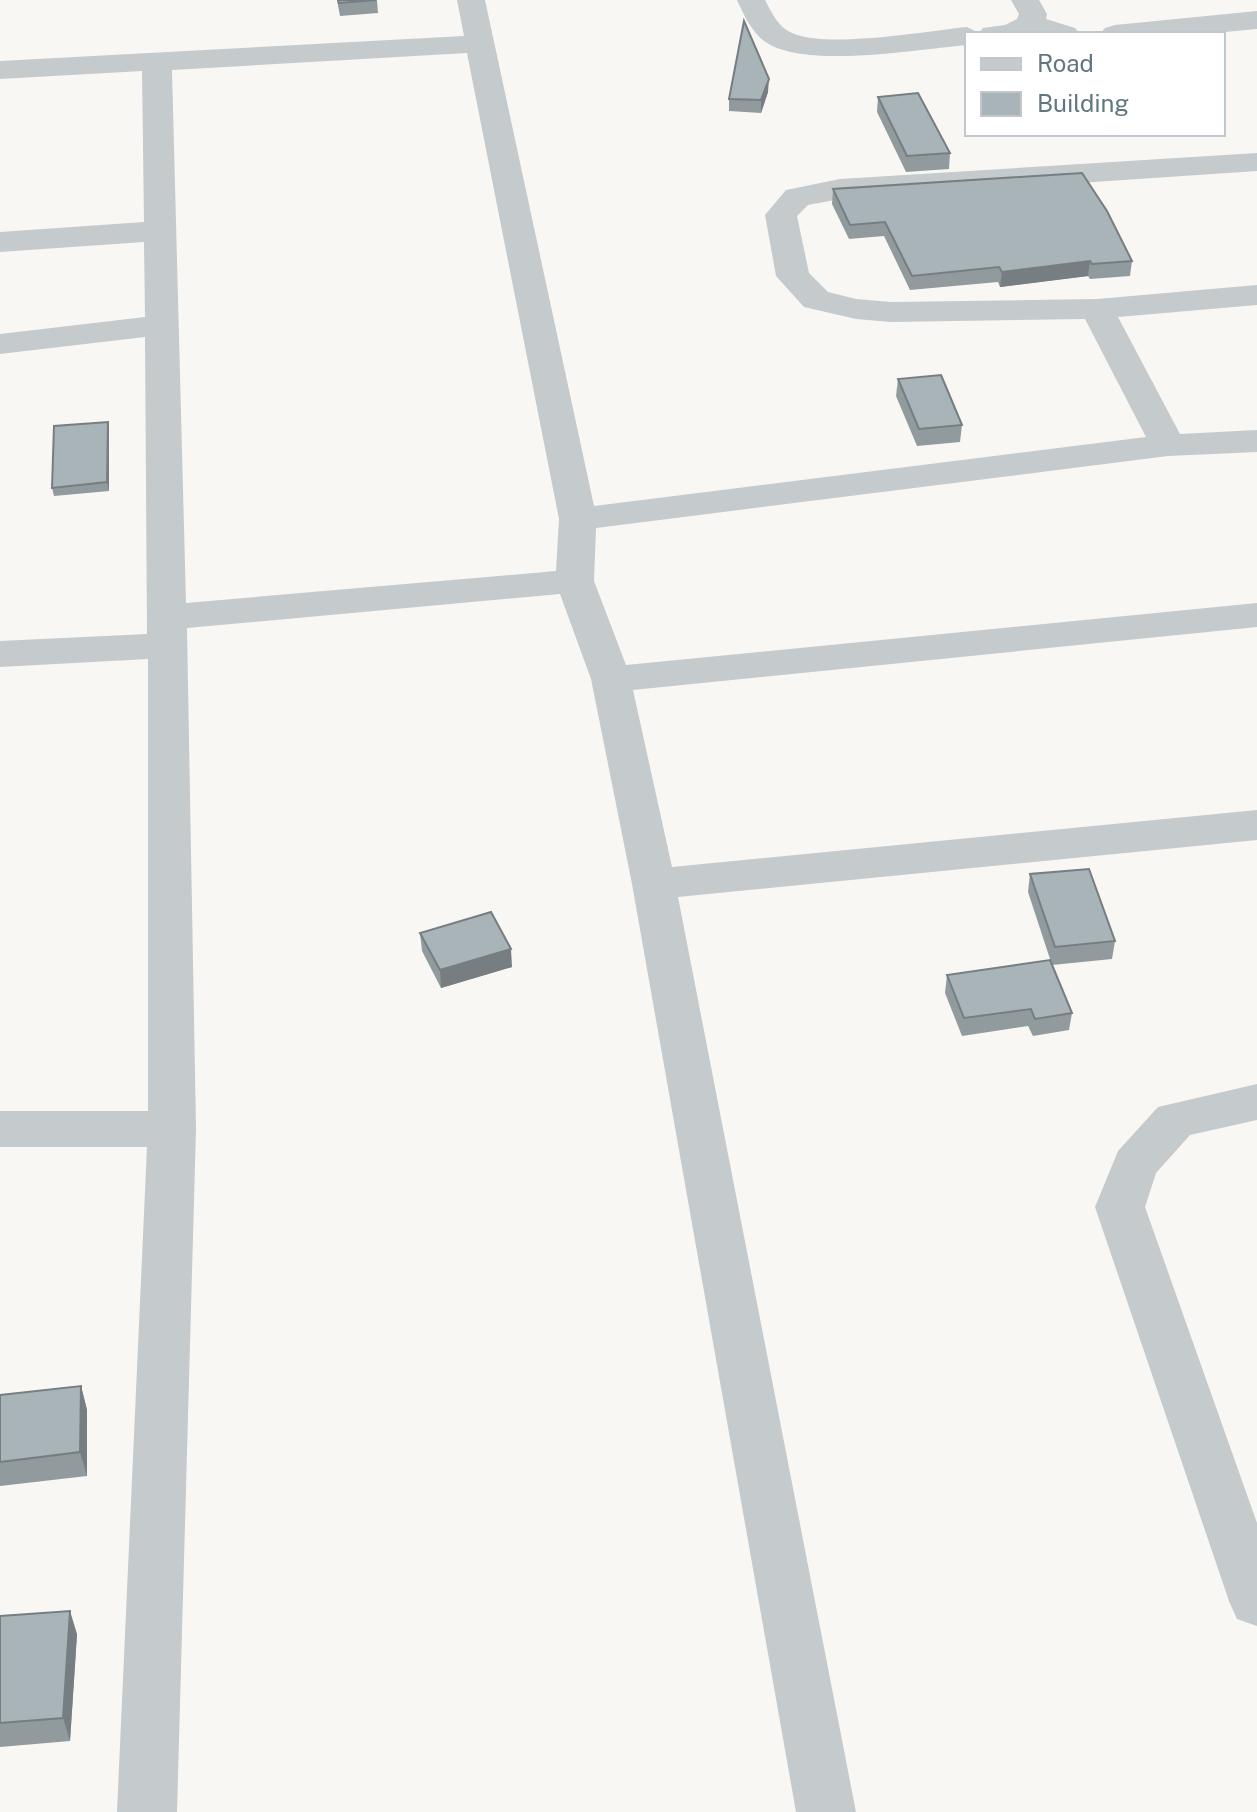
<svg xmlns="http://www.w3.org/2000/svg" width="1257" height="1812" viewBox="0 0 1257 1812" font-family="'Public Sans',sans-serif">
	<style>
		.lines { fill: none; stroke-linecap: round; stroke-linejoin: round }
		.minor { fill: #c5cacc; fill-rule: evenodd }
		.wall { fill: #919b9e }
		.shaded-wall { fill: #767e81 }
		.building { fill: #a9b4b8; stroke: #767e81; stroke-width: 2 }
	</style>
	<rect width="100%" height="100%" fill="#f8f7f4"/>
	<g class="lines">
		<g class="minor">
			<path d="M457,0H485L594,506L1146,437L1085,319L891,322L856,319L804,307L776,276L765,215L786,190L840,179L1257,153V171L840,199L808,205L797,216L809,273L828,292L856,299L891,302L1097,299L1257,285V305L1118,317L1180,434L1257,430V452L1168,456L596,528L594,581L626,665L1257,603V627L633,690L672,867L1257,810V840L678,897L856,1812H796L632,884L591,679L560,594L187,628L196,1129L177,1812H117L147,1147H0V1111H148V659L0,667V641L147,634L145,337L0,354V334L145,317L144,242L0,252V232L144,222L142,71L0,79V61L464,36ZM467,53L559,519L556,571L186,603L172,70Z"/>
			<path d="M737,0H765C772,13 778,27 792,33C828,49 926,31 967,27L979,33L983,28L1005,25L1017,19L1019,14L1011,0H1039L1047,14L1046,19L1075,28L1080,34H967V45C919,49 803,70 764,41C751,31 744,15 737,0Z"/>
			<path d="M1257,11V29L1203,34H1100L1105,28L1115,25Z"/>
			<path d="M1257,1084V1120L1190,1135L1156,1173L1145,1207L1257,1523V1626L1237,1619L1229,1601L1095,1207L1118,1151L1158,1107Z"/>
		</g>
	</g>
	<g class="wall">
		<path d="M337,0H377L378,13L340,16Z"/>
		<path d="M768,92L761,113L729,111V99Z"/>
		<path d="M878,97L950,153L949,169L906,172L877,112Z"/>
		<path d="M833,189L1132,261L1130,276L1090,279L1088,276L1000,287L998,282L910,290L884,236L849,239L832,204Z"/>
		<path d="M898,379L962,425L960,442L917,446L896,396Z"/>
		<path d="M108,422L109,430V491L54,496L52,488Z"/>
		<path d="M1030,874L1115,941L1112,959L1052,965L1028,892Z"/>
		<path d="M420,933L512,967L441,988L422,951Z"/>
		<path d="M947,975L1072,1013L1069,1030L1033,1036L1028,1026L962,1036L945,993Z"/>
		<path d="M81,1386L87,1410V1476L0,1486V1395Z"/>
		<path d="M0,1616L77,1634L70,1741L0,1747Z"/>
	</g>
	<g class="shaded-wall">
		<path d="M769,79L768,92L761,113V100Z"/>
		<path d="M1090,261L1088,276L1000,287L1002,272Z"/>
		<path d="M108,422L109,430V491L107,482Z"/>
		<path d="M511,949L512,967L441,988L440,970Z"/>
		<path d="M81,1386L87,1410V1476L80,1452Z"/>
		<path d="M70,1611L77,1634L70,1741L63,1718Z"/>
	</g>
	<g class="building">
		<path d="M338,0H376L339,3Z"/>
		<path d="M744,21L769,79L761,100L729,99Z"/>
		<path d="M918,93L950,153L907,156L878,97Z"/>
		<path d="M1082,173L1107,211L1132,261L1092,264L1090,261L1002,272L999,267L912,276L885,222L850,225L833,189Z"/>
		<path d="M941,375L962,425L919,429L898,379Z"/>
		<path d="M108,422L107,482L52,488L54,426Z"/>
		<path d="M1089,869L1115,941L1055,947L1030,874Z"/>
		<path d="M491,912L511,949L440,970L420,933Z"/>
		<path d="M1050,960L1072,1013L1035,1019L1031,1009L964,1018L947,975Z"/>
		<path d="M81,1386L80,1452L0,1462V1395Z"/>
		<path d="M70,1611L63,1718L0,1723V1616Z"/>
	</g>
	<rect x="965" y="32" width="260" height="104" fill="#ffffff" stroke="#c0c8cd" stroke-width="2"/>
	<rect x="981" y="58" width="40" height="12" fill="#c5cacc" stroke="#c0c8cd" stroke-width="2"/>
	<text x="1037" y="72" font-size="24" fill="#617681">Road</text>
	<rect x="981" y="92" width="40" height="24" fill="#a9b4b8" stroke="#c0c8cd" stroke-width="2"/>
	<text x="1037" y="112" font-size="24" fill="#617681">Building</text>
</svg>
